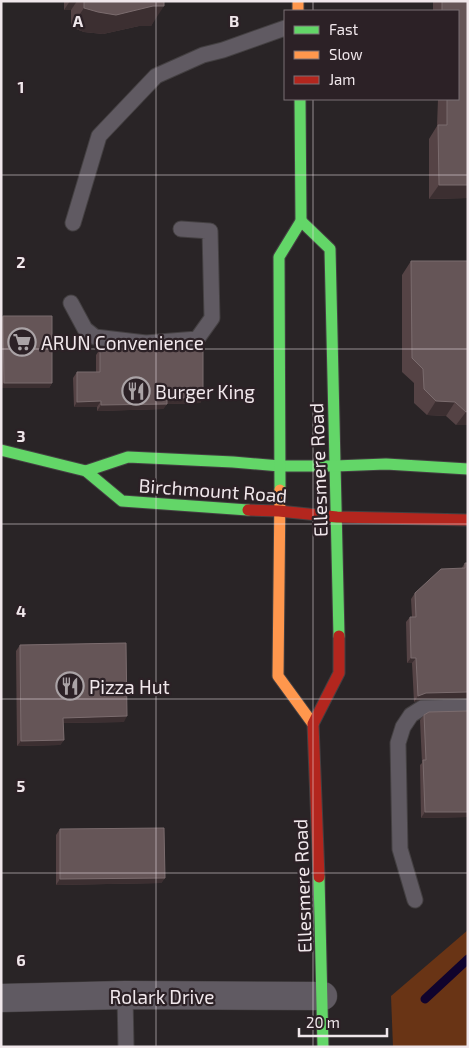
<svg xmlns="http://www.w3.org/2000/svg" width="469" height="1048" viewBox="0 0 469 1048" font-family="'Exo 2',sans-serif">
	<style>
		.green { fill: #693415 }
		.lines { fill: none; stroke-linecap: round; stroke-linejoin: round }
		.stream { stroke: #10032d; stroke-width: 9 }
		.lane-casing { stroke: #444042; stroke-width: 17 }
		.street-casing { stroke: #444042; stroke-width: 29 }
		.fast-casing { stroke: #444042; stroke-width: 13 }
		.slow-casing { stroke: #444042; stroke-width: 13 }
		.jam-casing { stroke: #444042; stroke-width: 13 }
		.lane { stroke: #605a62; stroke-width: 15 }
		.street { stroke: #605a62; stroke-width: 28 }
		.fast { stroke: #63d668; stroke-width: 11 }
		.slow { stroke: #ff974d; stroke-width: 11 }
		.jam { stroke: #b3261e; stroke-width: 11 }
		.wall { fill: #554345 }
		.shaded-wall { fill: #3c2f31 }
		.building { fill: #655557; stroke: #7b6c6e }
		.grid { fill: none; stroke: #f0e7eb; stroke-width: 1; stroke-opacity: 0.55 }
		.labels { text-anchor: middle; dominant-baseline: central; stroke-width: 4.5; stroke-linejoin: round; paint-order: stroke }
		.poi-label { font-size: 19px; fill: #f0e7eb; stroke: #2c2126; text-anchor: start }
		.street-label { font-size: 19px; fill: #f0e7eb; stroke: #2c2126 }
		.grid-label { font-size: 16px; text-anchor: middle; font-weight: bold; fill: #f0e7eb; stroke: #2c2126; stroke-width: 4.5; stroke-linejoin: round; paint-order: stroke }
	</style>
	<rect width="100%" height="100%" fill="#292426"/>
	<path class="green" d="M468,930V1047H393L391,996Z"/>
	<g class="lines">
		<path class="stream" d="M425,999L468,959"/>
		<g class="lane-casing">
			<g id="lane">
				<path d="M73,223L99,136L156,76L203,55L223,50L285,28"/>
				<path d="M71,303L85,329L95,337L146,343L197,339L212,318L210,231L181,229"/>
				<path d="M415,900L400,849L398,743L403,727L411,715L422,708L468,707"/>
				<path d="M125,995L126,1047"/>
			</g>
		</g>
		<g class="street-casing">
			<path id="street" d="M1,998L125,995L323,996"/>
		</g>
		<g class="fast-casing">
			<g id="fast">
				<path d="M301,221L330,249L339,636"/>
				<path d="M1,450L86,471L122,501L248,510"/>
				<path d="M86,471L128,457L233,462L280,466H335L386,464L468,469"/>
				<path d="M280,490L279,257L301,221L300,99"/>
				<path d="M319,877L323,1047"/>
			</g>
		</g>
		<g class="slow-casing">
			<g id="slow">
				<path d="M298,1V11"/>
				<path d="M280,490L278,676L313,724"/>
			</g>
		</g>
		<g class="jam-casing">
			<g id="jam">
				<path d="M248,510L279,511L337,517L468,520"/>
				<path d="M319,877L313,724L339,673V636"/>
			</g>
		</g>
		<use href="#lane" class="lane"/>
		<use href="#street" class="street"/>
		<use href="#fast" class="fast"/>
		<use href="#slow" class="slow"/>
		<use href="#jam" class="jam"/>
	</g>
	<g class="wall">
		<path d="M64,1H164L151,26H139L103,34L84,32L71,27V10H64Z"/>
		<path d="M433,1H468V198L429,199V139L437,126L438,99H458V11H433Z"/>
		<path d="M411,261H468V425H456L446,416L427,415L414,403V383L402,372V275Z"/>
		<path d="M3,316L52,383L49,388H1V319Z"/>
		<path d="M100,349L203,398L200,403L167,404L163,409L97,411V407H74L73,378L77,372H96V355Z"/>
		<path d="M465,563H468L422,699L414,702L412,663H407L406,622L410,617H412L411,599L415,593L461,569Z"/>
		<path d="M20,645L124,722L63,723L64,740L60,745L17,746L16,651Z"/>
		<path d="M468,711V817L421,818L420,765L422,763L420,720L424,715Z"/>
		<path d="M60,829L165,878L161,883L56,885V835Z"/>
	</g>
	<g class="shaded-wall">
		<path d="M70,1H77L71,10H64Z"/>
		<path d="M164,6L151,26H139L103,34L84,32L71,27L84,8Z"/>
		<path d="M439,185H468V198L429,199Z"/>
		<path d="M4,383H52L49,388H1V386Z"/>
		<path d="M167,398H203L200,403L167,404L163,409L97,411L101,405Z"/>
		<path d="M101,401L97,407H74L77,402Z"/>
		<path d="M436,401L455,402L446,416L427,415Z"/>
		<path d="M468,411V425H456L466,412Z"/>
		<path d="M411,658H416L412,663H407Z"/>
		<path d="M468,692V698L422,699L414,702L418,696L426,693Z"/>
		<path d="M127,716L124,722L59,723L63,718Z"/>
		<path d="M64,740L60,745L17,746L21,741Z"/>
		<path d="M425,812H468V817L421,818Z"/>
		<path d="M165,878L161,883L56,885L60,879Z"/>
	</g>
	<g class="building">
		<path d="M84,1H164V6H153L116,15L98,12L84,8Z"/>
		<path d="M442,1H468V185H439L438,125H447V99H458V11H442Z"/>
		<path d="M411,261H468V411L466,412L455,402L436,401L424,389L423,369L412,358Z"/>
		<path d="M3,316H52V383H4Z"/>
		<path d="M203,347V398H167V404L101,405V401L77,402V372H100V349Z"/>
		<path d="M465,563H468V692L426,693L418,696L416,658H411L410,617H416L415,593L441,569L465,568Z"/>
		<path d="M126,643L127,716L63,718L64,740L21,741L20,645Z"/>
		<path d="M468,711V812H425L423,760H426L424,715L429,712Z"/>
		<path d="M164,828L165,878L60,879V829Z"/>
	</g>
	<path class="grid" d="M156,1V1047M313,1V11M313,99V1047M1,175H468M1,349H468M1,524H468M1,699H468M1,873H468"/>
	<defs>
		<g id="supermarket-ring" transform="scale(1.4375)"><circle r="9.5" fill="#2c2126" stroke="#aaa3a6" stroke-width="1.5"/><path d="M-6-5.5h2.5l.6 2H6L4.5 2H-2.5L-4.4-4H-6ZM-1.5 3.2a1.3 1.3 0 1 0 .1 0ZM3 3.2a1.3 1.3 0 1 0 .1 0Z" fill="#aaa3a6"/></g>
		<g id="restaurant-ring" transform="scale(1.4375)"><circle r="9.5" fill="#2c2126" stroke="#aaa3a6" stroke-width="1.5"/><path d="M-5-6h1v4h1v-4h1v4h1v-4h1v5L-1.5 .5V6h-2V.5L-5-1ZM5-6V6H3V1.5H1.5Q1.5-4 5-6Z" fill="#aaa3a6"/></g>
	</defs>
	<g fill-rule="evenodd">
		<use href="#supermarket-ring" x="22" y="342"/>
		<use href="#restaurant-ring" x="136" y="391"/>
		<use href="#restaurant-ring" x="70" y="686"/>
	</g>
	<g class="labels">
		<g class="poi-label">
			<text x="41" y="342">ARUN Convenience</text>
			<text x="155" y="391">Burger King</text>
			<text x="89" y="686">Pizza Hut</text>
		</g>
		<g class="street-label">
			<text transform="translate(318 470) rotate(-92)">Ellesmere Road</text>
			<text transform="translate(213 490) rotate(4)">Birchmount Road</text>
			<text transform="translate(302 886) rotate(-92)">Ellesmere Road</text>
			<text x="162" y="996">Rolark Drive</text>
		</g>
	</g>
	<g class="grid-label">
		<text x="78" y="27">A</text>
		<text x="234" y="27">B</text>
		<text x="21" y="93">1</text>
		<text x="21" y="268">2</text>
		<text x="21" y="442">3</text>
		<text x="21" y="617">4</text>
		<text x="21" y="792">5</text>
		<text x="21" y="966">6</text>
	</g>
	<rect width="469" height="1048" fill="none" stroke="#f0e7eb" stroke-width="5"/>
	<rect x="284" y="10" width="175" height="90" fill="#2c2126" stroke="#7a7075"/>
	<rect x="294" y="26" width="25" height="8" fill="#63d668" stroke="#7a7075"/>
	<text x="329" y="35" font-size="15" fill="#f0e7eb">Fast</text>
	<rect x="294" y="51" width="25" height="8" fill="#ff974d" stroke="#7a7075"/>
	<text x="329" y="60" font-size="15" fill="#f0e7eb">Slow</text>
	<rect x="294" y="76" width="25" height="8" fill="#b3261e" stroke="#7a7075"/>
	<text x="329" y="85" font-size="15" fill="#f0e7eb">Jam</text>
	<path d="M299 1028v8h88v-8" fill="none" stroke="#f0e7eb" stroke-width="2.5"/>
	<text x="306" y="1028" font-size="15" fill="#f0e7eb" stroke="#2c2126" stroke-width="4" paint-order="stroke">20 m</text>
</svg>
